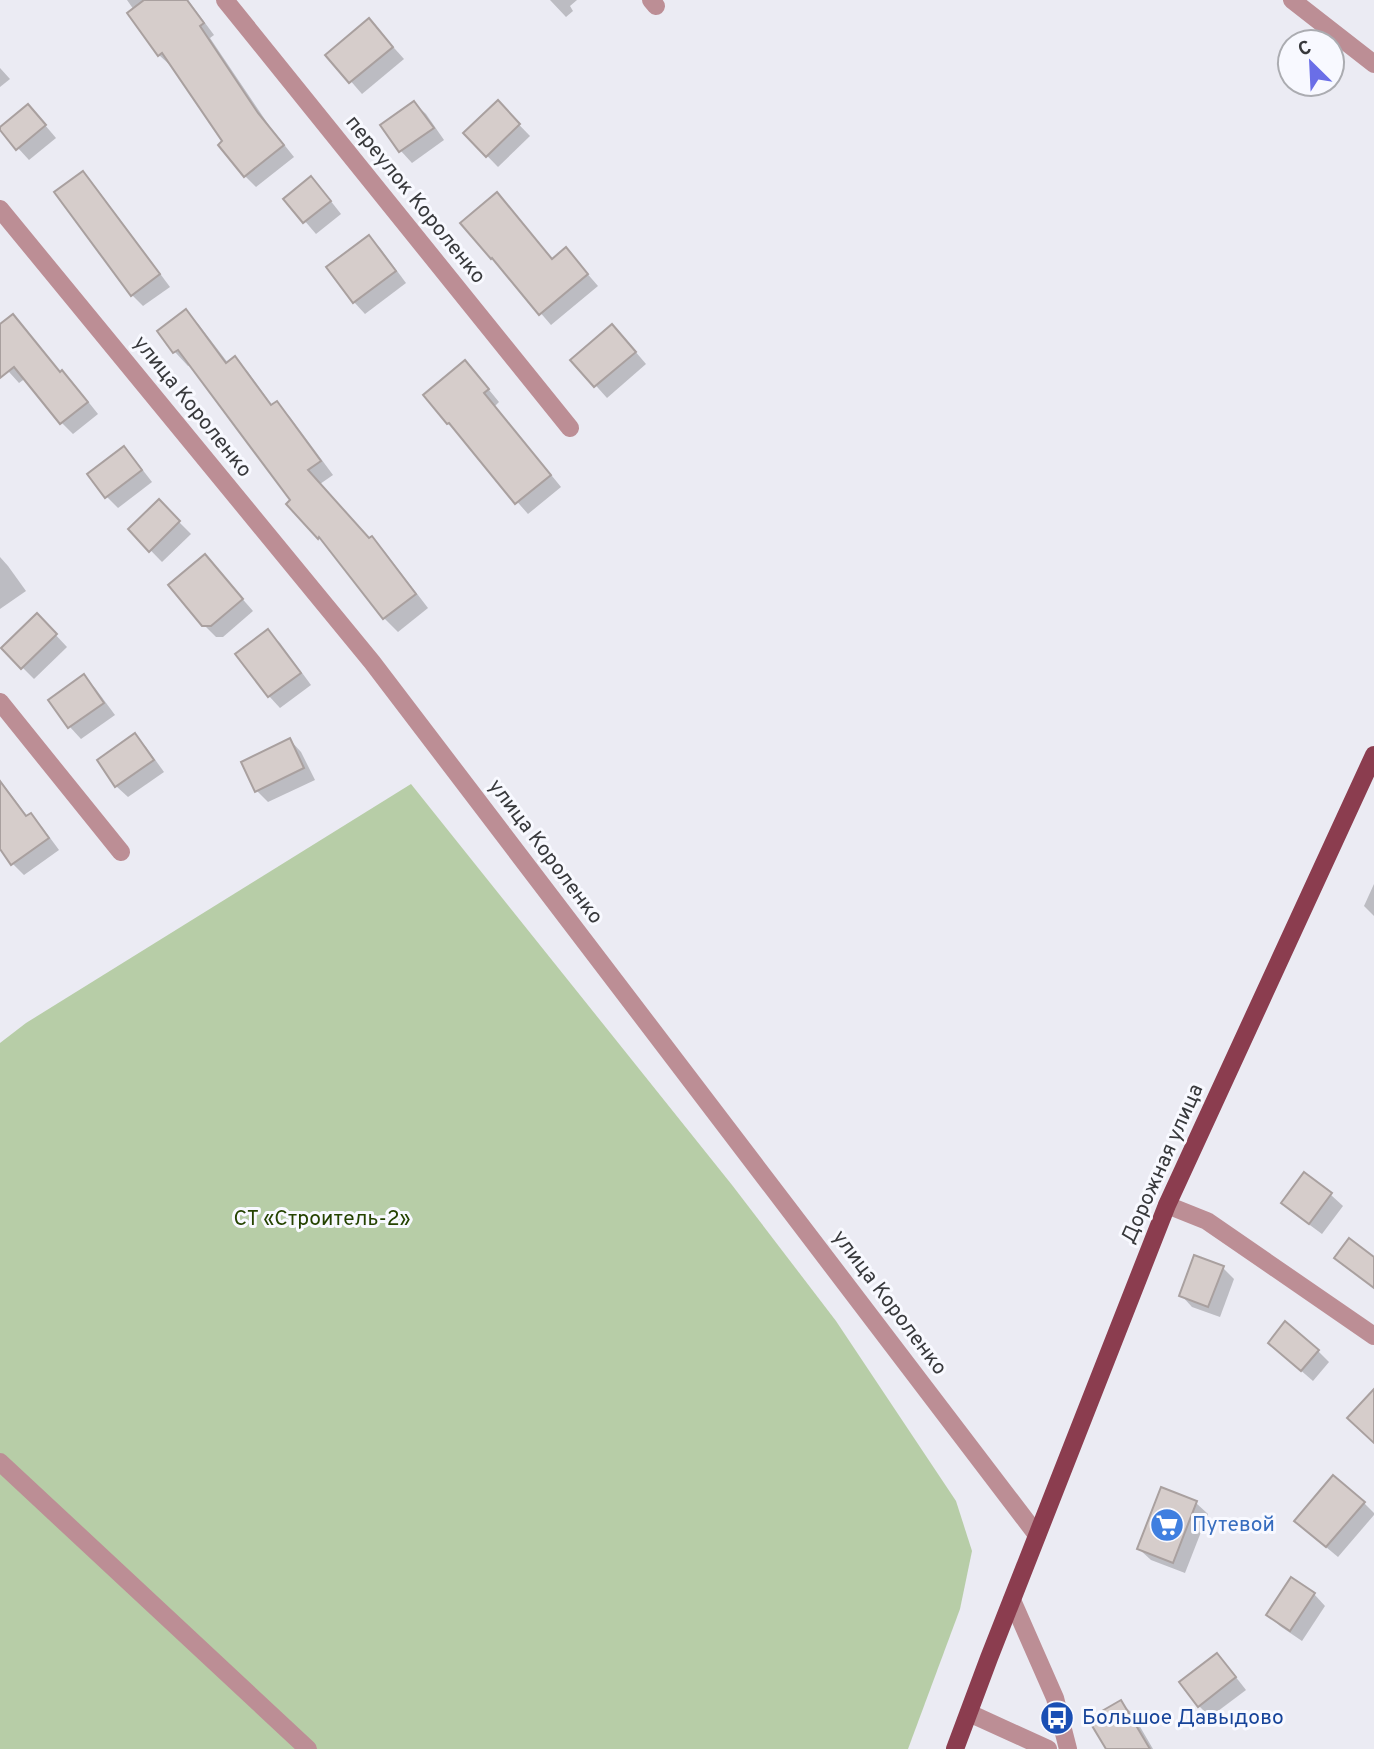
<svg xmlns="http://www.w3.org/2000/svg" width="1374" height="1749" viewBox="0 0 1374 1749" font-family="Overpass,sans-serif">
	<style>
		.green { fill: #b7cda7 }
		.shadow { fill: #0003 }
		.building { fill: #d6cdcb; stroke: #a9a09f; stroke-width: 2 }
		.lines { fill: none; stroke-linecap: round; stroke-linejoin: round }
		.minor { stroke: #bc8e95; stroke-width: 18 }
		.major { stroke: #8b3d4f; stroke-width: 18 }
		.labels { text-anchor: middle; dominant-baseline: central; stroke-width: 6; stroke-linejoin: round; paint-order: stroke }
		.street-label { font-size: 21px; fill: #38393c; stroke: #f8f9ff }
		.park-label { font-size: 21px; fill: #254300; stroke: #f8f9ff }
		.shop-label { font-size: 21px; fill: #366cbe; stroke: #f8f9ff; text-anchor: start }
		.transit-label { font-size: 21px; fill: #164399; stroke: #f8f9ff; text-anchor: start }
	</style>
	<rect width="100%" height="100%" fill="#ebebf3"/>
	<path class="green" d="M411,784L732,1185L836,1321L956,1501L972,1551L960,1609L908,1749H0V1043L26,1023Z"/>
	<g class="shadow">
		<path d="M127,0H188L214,35L210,38L270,127L294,157L256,187L245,176L225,142L173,65L171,66L159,55L129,13L134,10Z"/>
		<path d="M550,0H577L570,6L573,11L566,17Z"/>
		<path d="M369,20L404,59L362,94L328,55Z"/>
		<path d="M0,68L10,79L0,87Z"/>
		<path d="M414,103L426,114L444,140L412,163L401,151L382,125Z"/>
		<path d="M498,103L530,136L498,167L465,133Z"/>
		<path d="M39,118L56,138L29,160L18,148Z"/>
		<path d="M82,174L94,185L170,287L143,306L132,295Z"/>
		<path d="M322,190L341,214L316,234L286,199Z"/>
		<path d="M463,223L553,260L566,249L598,286L551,325Z"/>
		<path d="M369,237L380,248L406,283L365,314L354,302Z"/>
		<path d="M186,311L199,325L228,363L235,359L248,372L273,406L276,403L290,417L333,475L320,484L370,539L371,538L385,552L428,608L398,632L384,618L333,551L319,537L191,364L188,366L175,352L159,331Z"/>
		<path d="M13,316L24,328L61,374L62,372L74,384L98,414L73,434L62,423L26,378L19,383L0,362V326Z"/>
		<path d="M623,337L646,364L607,398L573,360Z"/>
		<path d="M476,374L499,402L495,406L561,487L528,514L448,423Z"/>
		<path d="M124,448L135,460L152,482L118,508L107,497Z"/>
		<path d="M159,502L191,534L162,562L130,529Z"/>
		<path d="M205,556L253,611L223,637H216L204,625Z"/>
		<path d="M0,557L8,566L26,591L0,609Z"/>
		<path d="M37,615L67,647L34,679L3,648Z"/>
		<path d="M268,632L280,643L311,685L280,708L269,696Z"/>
		<path d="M84,677L95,688L115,715L81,739L70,727L50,700Z"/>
		<path d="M135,735L146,747L164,772L128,797L116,786Z"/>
		<path d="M290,740L301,752L315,780L268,802L257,791Z"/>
		<path d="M0,780L28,817L30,815L42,827L59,850L24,875L13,864L0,846Z"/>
		<path d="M1374,884V916L1364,906Z"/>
		<path d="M1304,1175L1331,1195L1343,1206L1322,1234L1295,1214L1283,1203Z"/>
		<path d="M1223,1268L1234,1279L1220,1317L1192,1307L1181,1295Z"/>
		<path d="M1318,1351L1329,1362L1313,1381L1282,1354Z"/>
		<path d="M1196,1503L1208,1514L1185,1573L1151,1560L1139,1549Z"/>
		<path d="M1364,1503L1374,1513V1515L1338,1557L1308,1532Z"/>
		<path d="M1314,1594L1325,1606L1302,1641L1280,1626L1268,1615Z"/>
		<path d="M1217,1655L1228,1667L1246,1690L1210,1717L1199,1706Z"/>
		<path d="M1120,1702L1132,1713L1153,1749H1108Z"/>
	</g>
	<g class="building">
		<path d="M144,0H187L204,23L200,26L258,113L284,145L244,177L218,145L222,141L162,53L158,56L127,13Z"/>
		<path d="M369,18L393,47L349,83L325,55Z"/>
		<path d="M498,100L520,124L486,157L463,133Z"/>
		<path d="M414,101L434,128L399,152L380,125Z"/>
		<path d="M28,104L46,125L16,150L0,130V127Z"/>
		<path d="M83,171L160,274L131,296L54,192Z"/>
		<path d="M311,176L331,201L303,223L283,199Z"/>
		<path d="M497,192L552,259L566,247L588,274L539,315L492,258L491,259L460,223Z"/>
		<path d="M369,235L396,271L353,303L326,267Z"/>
		<path d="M186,309L226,363L235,356L271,405L277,401L321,461L308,470L369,538L372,536L416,594L383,619L319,537L318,539L286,504L290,500L178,350L173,353L157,331Z"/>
		<path d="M13,314L60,372L62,370L88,402L60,424L14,367L0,378V324Z"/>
		<path d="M612,324L636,352L594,387L570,360Z"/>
		<path d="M465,360L489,389L484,393L551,475L515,504L449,423L447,424L423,395Z"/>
		<path d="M124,446L142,470L105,498L87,474Z"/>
		<path d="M159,499L180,521L149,552L128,529Z"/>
		<path d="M205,554L243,599L211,626H202L168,585Z"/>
		<path d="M37,613L57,634L21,669L1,648Z"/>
		<path d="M268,629L301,673L268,697L235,654Z"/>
		<path d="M84,674L104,703L68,728L48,700Z"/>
		<path d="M135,733L154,760L115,787L97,760Z"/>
		<path d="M290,738L304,768L255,792L241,762Z"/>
		<path d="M0,781L26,816L31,813L49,838L11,865L0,849Z"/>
		<path d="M1304,1172L1332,1193L1309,1224L1281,1203Z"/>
		<path d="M1349,1238L1374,1257V1288L1334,1258Z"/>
		<path d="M1194,1255L1224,1266L1208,1307L1179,1296Z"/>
		<path d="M1285,1321L1319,1350L1301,1371L1268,1343Z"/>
		<path d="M1374,1389V1443L1347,1418Z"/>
		<path d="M1333,1475L1365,1502L1326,1547L1294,1521Z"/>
		<path d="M1161,1487L1197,1501L1173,1563L1137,1549Z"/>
		<path d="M1291,1577L1315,1593L1290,1631L1266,1615Z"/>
		<path d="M1217,1653L1236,1677L1198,1707L1179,1682Z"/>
		<path d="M1121,1700L1150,1749H1106L1088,1719Z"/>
	</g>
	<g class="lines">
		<g class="minor">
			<path d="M225,0L570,428"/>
			<path d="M651,0L656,6"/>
			<path d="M1292,0L1374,64"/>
			<path d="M0,209L372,662L1037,1535"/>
			<path d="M0,702L121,852"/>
			<path d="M1167,1205L1207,1221L1374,1336"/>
			<path d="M0,1462L308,1749"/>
			<path d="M1012,1600L1055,1698L1068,1749"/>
			<path d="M969,1713L1048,1749"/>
		</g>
		<path class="major" d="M955,1749L989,1658L1167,1205L1374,755"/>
	</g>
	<defs>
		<g id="supermarket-disc" transform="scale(1.75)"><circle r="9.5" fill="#3f7fe0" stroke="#f8f9ff"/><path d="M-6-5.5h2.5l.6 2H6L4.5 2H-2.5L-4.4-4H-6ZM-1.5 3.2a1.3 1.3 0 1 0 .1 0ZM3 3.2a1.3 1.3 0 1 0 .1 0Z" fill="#fff"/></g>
		<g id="bus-disc" transform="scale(1.75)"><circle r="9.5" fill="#1a4fb4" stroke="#f8f9ff"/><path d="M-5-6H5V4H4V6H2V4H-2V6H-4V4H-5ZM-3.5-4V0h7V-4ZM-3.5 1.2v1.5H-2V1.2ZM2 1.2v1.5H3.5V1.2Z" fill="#fff"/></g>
	</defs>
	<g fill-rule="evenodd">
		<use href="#supermarket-disc" x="1167" y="1525"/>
		<use href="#bus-disc" x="1057" y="1718"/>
	</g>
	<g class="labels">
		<g class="street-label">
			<text transform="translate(415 200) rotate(51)">переулок Короленко</text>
			<text transform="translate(192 407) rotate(51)">улица Короленко</text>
			<text transform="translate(545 852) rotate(53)">улица Короленко</text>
			<text transform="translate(1163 1164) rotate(-66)">Дорожная улица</text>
			<text transform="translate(889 1303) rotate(53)">улица Короленко</text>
		</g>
		<g class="park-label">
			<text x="322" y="1219">СТ «Строитель-2»</text>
		</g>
		<g class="shop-label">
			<text x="1192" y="1525">Путевой</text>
		</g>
		<g class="transit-label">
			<text x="1082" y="1718">Большое Давыдово</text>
		</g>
	</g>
	<g transform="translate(1311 63) rotate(336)"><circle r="33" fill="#f8f9ff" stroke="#abacb1" stroke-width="2"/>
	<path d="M0-5L12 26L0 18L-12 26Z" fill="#6a6ee7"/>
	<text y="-10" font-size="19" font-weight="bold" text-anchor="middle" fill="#38393c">С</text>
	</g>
</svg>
